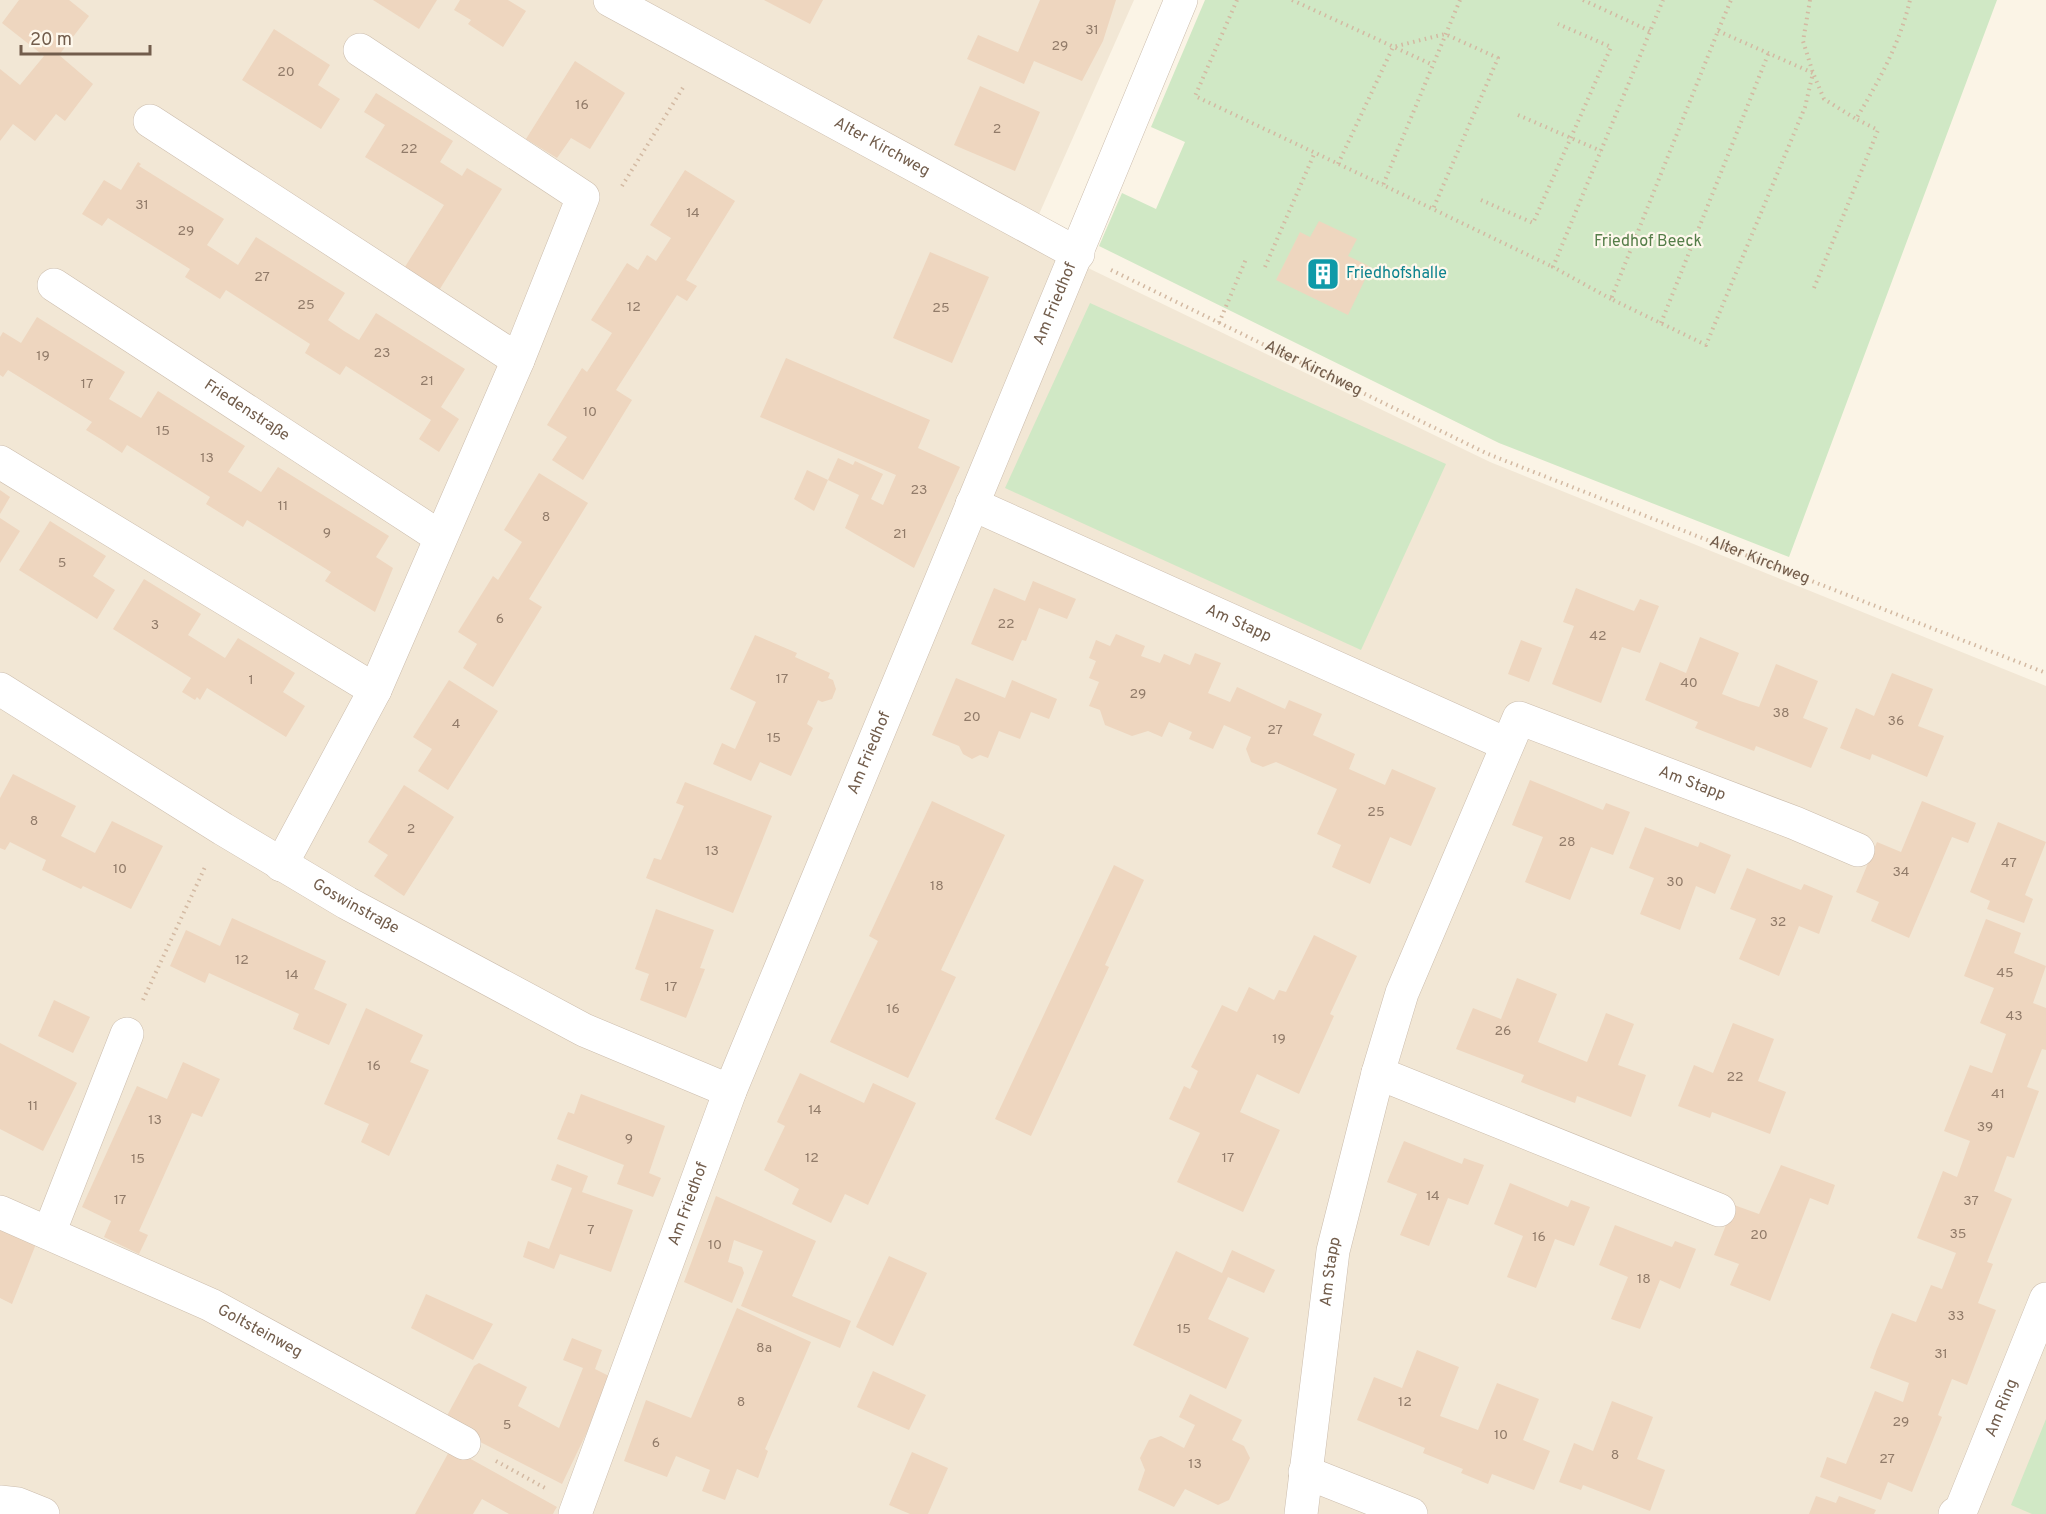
<svg xmlns="http://www.w3.org/2000/svg" width="2046" height="1514" viewBox="0 0 2046 1514" font-family="Overpass,sans-serif">
	<style>
		.residential { fill: #f2e7d5 }
		.green { fill: #d0e8c5 }
		.building { fill: #eed6bf }
		.lines { fill: none; stroke-linecap: round; stroke-linejoin: round }
		.minor-casing { stroke: #ccbdad; stroke-width: 34 }
		.path { stroke: #d3b9a2; stroke-width: 4; stroke-dasharray: 1.5 4.5; stroke-linecap: butt }
		.minor { stroke: #fff; stroke-width: 33 }
		.labels { text-anchor: middle; dominant-baseline: central; stroke-width: 4.5; stroke-linejoin: round; paint-order: stroke }
		.number-label { font-size: 14px; fill: #917b69 }
		.street-label { font-size: 16px; fill: #725d4c; stroke: #fef8ec }
		.park-label { font-size: 16px; fill: #547d48; stroke: #fef8ec }
		.culture-label { font-size: 16px; fill: #0d838f; stroke: #fef8ec; text-anchor: start }
	</style>
	<rect width="100%" height="100%" fill="#fbf4e6"/>
	<path class="residential" d="M0,0H1134L1028,239L1490,462L2046,686V1514H0Z"/>
	<g class="green">
		<path d="M1205,0H1997L1789,557L1499,443L1099,246L1122,193L1156,209L1185,142L1151,127Z"/>
		<path d="M1090,303L1446,464L1361,650L1005,488Z"/>
		<path d="M2046,1419V1514H2032L2011,1505Z"/>
	</g>
	<g class="building">
		<path d="M19,0H69L89,16L59,55L93,84L65,121L56,114L35,141L13,124L0,141V69L20,85L44,56L2,23Z"/>
		<path d="M373,0H437L419,29Z"/>
		<path d="M460,0H508L526,11L503,47L468,24L471,20L454,10Z"/>
		<path d="M764,0H823L810,24Z"/>
		<path d="M1040,0H1116L1103,41L1082,81L1034,61L1024,84L967,59L978,35L1018,52Z"/>
		<path d="M274,29L330,65L318,85L340,99L321,129L242,80Z"/>
		<path d="M575,61L625,93L590,149L571,138L557,158L526,139Z"/>
		<path d="M980,86L1040,112L1015,171L954,145Z"/>
		<path d="M376,93L453,141L440,162L462,176L467,168L502,189L438,292L403,270L444,205L365,157L385,125L364,112Z"/>
		<path d="M138,162L141,164L139,166L224,219L207,245L238,265L256,237L345,293L328,320L344,331L359,340L376,313L465,369L441,407L459,419L439,452L419,439L431,420L346,366L340,375L305,353L310,344L226,290L220,299L185,277L190,269L108,218L102,226L82,214L104,180L121,190Z"/>
		<path d="M685,170L735,201L686,280L697,286L687,301L677,295L616,390L632,400L583,480L552,460L567,437L547,425L582,368L587,372L612,333L591,320L627,263L638,270L647,255L656,261L671,238L650,225Z"/>
		<path d="M1319,221L1357,239L1348,256L1371,267L1348,315L1276,280L1300,232L1310,237Z"/>
		<path d="M930,252L989,277L952,363L893,338Z"/>
		<path d="M37,317L125,372L109,399L141,418L158,391L245,446L228,472L245,482L261,492L278,467L389,536L376,557L393,568L375,612L325,581L331,572L247,520L243,527L206,504L210,497L127,445L122,453L104,441L86,430L92,422L8,370L3,377L0,375V337L3,332L21,343Z"/>
		<path d="M786,358L930,420L918,448L960,467L914,568L845,528L859,495L828,480L814,511L794,499L807,470L828,480L838,458L853,465L855,461L883,474L871,499L883,505L896,475L760,417Z"/>
		<path d="M539,473L588,503L529,599L542,607L493,687L463,668L477,644L458,632L493,576L498,580L522,542L504,530Z"/>
		<path d="M0,490L10,497L0,514Z"/>
		<path d="M0,518L20,531L0,563Z"/>
		<path d="M50,521L106,556L93,576L115,590L97,619L19,570Z"/>
		<path d="M144,579L201,614L188,635L209,648L225,658L238,638L295,673L283,692L305,706L286,737L207,688L200,700L197,697L195,700L182,692L191,678L113,629Z"/>
		<path d="M1033,581L1076,599L1067,619L1039,608L1026,641L1022,640L1013,661L971,644L994,588L1025,601Z"/>
		<path d="M1576,588L1634,611L1640,599L1659,606L1640,653L1622,647L1601,703L1552,684L1574,626L1563,622Z"/>
		<path d="M1116,634L1145,646L1141,656L1160,663L1164,654L1190,665L1195,653L1221,663L1208,693L1230,702L1237,687L1285,709L1289,700L1322,714L1313,735L1355,754L1349,769L1385,785L1392,769L1436,788L1411,846L1390,837L1370,884L1332,867L1341,845L1317,834L1337,789L1276,762L1263,767L1251,762L1246,749L1251,737L1224,725L1213,749L1189,739L1192,732L1169,722L1162,737L1148,731L1132,736L1105,725L1100,710L1089,706L1099,682L1089,678L1096,661L1089,658L1096,640L1110,646Z"/>
		<path d="M755,635L797,653L795,657L830,673L828,678L833,680L836,689L832,699L822,702L818,700L807,724L813,728L791,776L760,762L751,781L713,764L722,743L735,749L756,702L730,689Z"/>
		<path d="M1700,637L1739,653L1722,694L1740,701L1759,707L1776,664L1818,681L1803,718L1828,728L1811,768L1756,746L1754,751L1695,728L1698,722L1645,700L1660,662L1686,673Z"/>
		<path d="M1521,640L1542,648L1529,682L1508,674Z"/>
		<path d="M1892,673L1933,689L1918,726L1944,736L1927,777L1872,754L1870,760L1840,748L1856,708L1874,716Z"/>
		<path d="M956,678L1005,698L1012,680L1057,699L1049,719L1031,712L1020,739L999,731L988,758L980,755L972,759L963,754L959,746L932,735Z"/>
		<path d="M449,680L498,711L448,790L418,771L432,749L413,737Z"/>
		<path d="M13,774L76,806L61,836L95,853L112,821L163,846L131,909L83,886L81,889L42,870L46,860L10,842L5,850L0,848V798Z"/>
		<path d="M1530,780L1603,810L1606,803L1630,812L1613,855L1591,847L1570,900L1525,882L1543,837L1512,825Z"/>
		<path d="M685,782L772,816L733,913L646,878L654,858L661,860L684,806L676,803Z"/>
		<path d="M404,785L454,817L404,896L374,876L388,855L368,842Z"/>
		<path d="M932,801L1005,835L941,970L956,977L908,1078L830,1042L878,941L869,936Z"/>
		<path d="M1922,801L1976,823L1968,843L1952,837L1909,938L1871,921L1879,902L1856,892L1877,842L1901,852Z"/>
		<path d="M1998,822L2046,842L2025,895L2033,899L2024,923L1987,909L1990,901L1970,892Z"/>
		<path d="M1645,827L1698,847L1700,842L1731,855L1715,894L1696,886L1680,930L1640,914L1654,878L1629,868Z"/>
		<path d="M1114,865L1144,880L1105,965L1109,967L1031,1136L995,1119Z"/>
		<path d="M1747,868L1801,890L1804,884L1833,896L1819,934L1799,926L1779,976L1739,959L1756,919L1730,909Z"/>
		<path d="M656,909L714,930L700,968L705,969L686,1018L640,1000L649,974L635,969Z"/>
		<path d="M232,918L326,961L314,989L347,1004L329,1045L293,1029L299,1014L209,973L205,983L170,966L186,930L220,946Z"/>
		<path d="M1986,919L2021,933L2014,953L2046,966L2033,1003L2046,1008V1050L2042,1049L2027,1087L2039,1091L2014,1158L2007,1156L1994,1191L2012,1199L1987,1262L1993,1264L1978,1303L1996,1310L1967,1385L1952,1379L1938,1415L1942,1417L1912,1492L1888,1482L1881,1500L1820,1477L1827,1457L1846,1464L1875,1391L1903,1402L1909,1383L1870,1368L1877,1349L1892,1313L1916,1322L1931,1285L1942,1289L1956,1253L1917,1238L1943,1171L1957,1177L1970,1141L1944,1131L1970,1065L1992,1073L2006,1034L1980,1023L1994,988L1964,976Z"/>
		<path d="M1314,935L1357,956L1330,1014L1334,1016L1299,1094L1257,1074L1240,1112L1280,1130L1243,1212L1177,1182L1200,1133L1169,1119L1184,1086L1190,1089L1198,1071L1191,1067L1222,1005L1237,1012L1249,987L1274,1000L1279,990L1286,992Z"/>
		<path d="M1517,978L1557,994L1538,1042L1587,1062L1606,1013L1634,1024L1618,1065L1646,1075L1631,1117L1577,1096L1575,1103L1554,1095L1521,1082L1524,1075L1456,1049L1473,1008L1501,1019Z"/>
		<path d="M54,1000L90,1017L73,1053L38,1036Z"/>
		<path d="M366,1008L423,1035L410,1062L429,1070L389,1156L361,1142L369,1124L324,1104Z"/>
		<path d="M1733,1023L1774,1039L1758,1081L1786,1092L1770,1134L1712,1112L1710,1118L1678,1106L1694,1065L1713,1073Z"/>
		<path d="M0,1043L77,1083L43,1151L0,1129Z"/>
		<path d="M183,1062L220,1079L202,1117L192,1113L139,1231L148,1235L139,1254L104,1237L111,1221L82,1207L137,1086L167,1099Z"/>
		<path d="M800,1073L864,1103L873,1083L916,1103L868,1205L845,1194L831,1223L792,1204L799,1189L764,1170L785,1126L777,1122Z"/>
		<path d="M581,1094L665,1126L649,1173L661,1178L653,1197L617,1184L624,1165L557,1139L568,1112L574,1114Z"/>
		<path d="M1404,1141L1462,1164L1464,1158L1484,1165L1468,1205L1448,1198L1429,1246L1400,1235L1417,1194L1387,1182Z"/>
		<path d="M557,1164L588,1176L582,1192L633,1210L611,1272L560,1254L554,1269L523,1257L528,1241L549,1249L572,1188L551,1180Z"/>
		<path d="M1781,1165L1835,1185L1828,1205L1810,1198L1770,1301L1730,1285L1739,1264L1714,1255L1734,1205L1759,1214Z"/>
		<path d="M1510,1183L1568,1207L1571,1200L1590,1207L1574,1246L1555,1239L1536,1288L1507,1277L1523,1236L1494,1224Z"/>
		<path d="M716,1196L816,1241L792,1296L851,1321L840,1348L741,1306L763,1251L734,1240L728,1262L742,1267L744,1273L732,1303L684,1282Z"/>
		<path d="M1615,1225L1672,1247L1675,1241L1696,1249L1680,1289L1660,1280L1640,1329L1611,1319L1628,1277L1599,1265Z"/>
		<path d="M0,1226L36,1244L12,1304L0,1298Z"/>
		<path d="M1232,1250L1275,1270L1264,1293L1228,1277L1208,1319L1249,1338L1226,1389L1133,1345L1176,1251L1222,1273Z"/>
		<path d="M889,1256L927,1273L893,1346L856,1327Z"/>
		<path d="M426,1294L493,1324L473,1360L411,1328Z"/>
		<path d="M737,1308L811,1342L765,1449L768,1451L758,1478L737,1469L725,1500L702,1491L710,1470L676,1456L667,1477L624,1461L646,1400L691,1418Z"/>
		<path d="M572,1338L602,1350L595,1369L609,1376L587,1432L562,1484L443,1423L474,1366L479,1363L527,1387L518,1406L559,1428L583,1368L563,1360Z"/>
		<path d="M1417,1350L1459,1367L1440,1416L1478,1430L1497,1383L1539,1399L1523,1440L1550,1451L1534,1490L1492,1474L1488,1484L1461,1473L1463,1469L1423,1453L1425,1448L1357,1420L1374,1377L1402,1388Z"/>
		<path d="M873,1371L926,1395L909,1430L857,1407Z"/>
		<path d="M1190,1394L1242,1420L1232,1440L1244,1446L1250,1458L1229,1500L1218,1505L1185,1489L1174,1507L1138,1490L1145,1470L1140,1458L1149,1440L1161,1436L1184,1448L1195,1425L1179,1417Z"/>
		<path d="M1612,1401L1653,1417L1637,1459L1665,1470L1650,1511L1583,1485L1581,1490L1559,1482L1574,1443L1593,1451Z"/>
		<path d="M451,1448L557,1507L555,1510L553,1514H509L482,1499L473,1514H415Z"/>
		<path d="M912,1452L948,1468L928,1514H910L889,1505Z"/>
		<path d="M1816,1496L1836,1503L1839,1496L1876,1510L1874,1514H1809Z"/>
	</g>
	<g class="lines">
		<g class="minor-casing">
			<g id="minor">
				<path id="s2" d="M610,0L1078,254"/>
				<path d="M150,121L518,360"/>
				<path id="s3" d="M54,285L440,537"/>
				<path d="M0,462L375,690"/>
				<path id="s4" d="M972,504L1506,744"/>
				<path id="s5" d="M0,689L223,829L347,903L584,1030L730,1091"/>
				<path d="M281,865L375,690L518,360L583,197L360,50"/>
				<path d="M1378,1073L1719,1210"/>
				<path id="s6" d="M0,1212L211,1305L464,1443"/>
				<path d="M49,1233L127,1034"/>
				<path d="M1305,1472L1411,1514"/>
				<path d="M0,1502L18,1504L43,1514"/>
				<path id="s7" d="M575,1514L730,1091L1181,0"/>
				<path id="s8" d="M1301,1514L1333,1251L1378,1073L1402,993L1519,718L1795,823L1858,850"/>
				<path id="s9" d="M1955,1514L1961,1510L2046,1299"/>
			</g>
		</g>
		<g class="path">
			<path d="M1237,0L1195,96L1383,185"/>
			<path d="M1292,0L1433,65"/>
			<path d="M1460,0L1383,185L1553,267"/>
			<path d="M1583,0L1650,31"/>
			<path d="M1810,0L1803,41L1813,73L1824,99L1856,119C1879,81 1900,43 1910,0"/>
			<path d="M1718,31L1813,73L1805,107L1706,345L1611,299L1718,31L1731,0"/>
			<path d="M1518,115L1601,151"/>
			<path d="M1338,164L1393,47L1445,34L1498,58L1433,209"/>
			<path d="M622,186L684,86"/>
			<path d="M1481,200L1533,223L1611,47L1558,24"/>
			<path d="M1265,267L1315,152"/>
			<path id="s1" d="M1111,270L1488,454L2046,673"/>
			<path d="M1814,288L1878,130L1856,119"/>
			<path d="M1611,299L1553,267L1663,0"/>
			<path d="M1219,323L1246,259"/>
			<path d="M1661,323L1769,52"/>
			<path d="M143,1000L206,865"/>
			<path d="M496,1461L545,1488"/>
		</g>
		<use href="#minor" class="minor"/>
	</g>
	<defs>
		<g id="building-square" transform="scale(1.725)"><rect x="-9" y="-9" width="18" height="18" rx="4" fill="#0f9aa8" stroke="#fef8ec"/><path d="M-4-6H4V6H1V3H-1V6H-4ZM-2.5-4.3h1.7v1.8h-1.7ZM.8-4.3h1.7v1.8H.8ZM-2.5-1h1.7V.8h-1.7ZM.8-1h1.7V.8H.8Z" fill="#fff"/></g>
	</defs>
	<g fill-rule="evenodd">
		<use href="#building-square" x="1323" y="274"/>
	</g>
	<g class="labels">
		<g class="number-label">
			<text x="1092" y="30">31</text>
			<text x="1060" y="46">29</text>
			<text x="286" y="72">20</text>
			<text x="582" y="105">16</text>
			<text x="997" y="129">2</text>
			<text x="409" y="149">22</text>
			<text x="142" y="205">31</text>
			<text x="693" y="213">14</text>
			<text x="186" y="231">29</text>
			<text x="262" y="277">27</text>
			<text x="306" y="305">25</text>
			<text x="634" y="307">12</text>
			<text x="941" y="308">25</text>
			<text x="382" y="353">23</text>
			<text x="43" y="356">19</text>
			<text x="427" y="381">21</text>
			<text x="87" y="384">17</text>
			<text x="590" y="412">10</text>
			<text x="163" y="431">15</text>
			<text x="207" y="458">13</text>
			<text x="919" y="490">23</text>
			<text x="283" y="506">11</text>
			<text x="546" y="517">8</text>
			<text x="327" y="533">9</text>
			<text x="900" y="534">21</text>
			<text x="62" y="563">5</text>
			<text x="500" y="619">6</text>
			<text x="1006" y="624">22</text>
			<text x="155" y="625">3</text>
			<text x="1598" y="636">42</text>
			<text x="782" y="679">17</text>
			<text x="251" y="680">1</text>
			<text x="1689" y="683">40</text>
			<text x="1138" y="694">29</text>
			<text x="1781" y="713">38</text>
			<text x="972" y="717">20</text>
			<text x="1896" y="721">36</text>
			<text x="456" y="724">4</text>
			<text x="1275" y="730">27</text>
			<text x="774" y="738">15</text>
			<text x="1376" y="812">25</text>
			<text x="34" y="821">8</text>
			<text x="411" y="829">2</text>
			<text x="1567" y="842">28</text>
			<text x="712" y="851">13</text>
			<text x="2009" y="863">47</text>
			<text x="120" y="869">10</text>
			<text x="1901" y="872">34</text>
			<text x="1675" y="882">30</text>
			<text x="937" y="886">18</text>
			<text x="1778" y="922">32</text>
			<text x="242" y="960">12</text>
			<text x="2005" y="973">45</text>
			<text x="292" y="975">14</text>
			<text x="671" y="987">17</text>
			<text x="893" y="1009">16</text>
			<text x="2014" y="1016">43</text>
			<text x="1503" y="1031">26</text>
			<text x="1279" y="1039">19</text>
			<text x="374" y="1066">16</text>
			<text x="1735" y="1077">22</text>
			<text x="1998" y="1094">41</text>
			<text x="33" y="1106">11</text>
			<text x="815" y="1110">14</text>
			<text x="155" y="1120">13</text>
			<text x="1985" y="1127">39</text>
			<text x="629" y="1139">9</text>
			<text x="812" y="1158">12</text>
			<text x="1228" y="1158">17</text>
			<text x="138" y="1159">15</text>
			<text x="1433" y="1196">14</text>
			<text x="120" y="1200">17</text>
			<text x="1971" y="1201">37</text>
			<text x="591" y="1230">7</text>
			<text x="1958" y="1234">35</text>
			<text x="1759" y="1235">20</text>
			<text x="1539" y="1237">16</text>
			<text x="715" y="1245">10</text>
			<text x="1644" y="1279">18</text>
			<text x="1956" y="1316">33</text>
			<text x="1184" y="1329">15</text>
			<text x="764" y="1348">8a</text>
			<text x="1941" y="1354">31</text>
			<text x="741" y="1402">8</text>
			<text x="1405" y="1402">12</text>
			<text x="1901" y="1422">29</text>
			<text x="507" y="1425">5</text>
			<text x="1501" y="1435">10</text>
			<text x="656" y="1443">6</text>
			<text x="1615" y="1455">8</text>
			<text x="1887" y="1459">27</text>
			<text x="1195" y="1464">13</text>
		</g>
		<g class="street-label">
			<text stroke="none"><textPath href="#s2" startOffset="309">Alter Kirchweg</textPath></text>
			<text stroke="none"><textPath href="#s7" startOffset="1302">Am Friedhof</textPath></text>
			<text stroke="none"><textPath href="#s1" startOffset="225">Alter Kirchweg</textPath></text>
			<text stroke="none"><textPath href="#s3" startOffset="230">Friedenstraße</textPath></text>
			<text stroke="none"><textPath href="#s1" startOffset="711">Alter Kirchweg</textPath></text>
			<text stroke="none"><textPath href="#s4" startOffset="292">Am Stapp</textPath></text>
			<text stroke="none"><textPath href="#s7" startOffset="816">Am Friedhof</textPath></text>
			<text stroke="none"><textPath href="#s8" startOffset="1016">Am Stapp</textPath></text>
			<text stroke="none"><textPath href="#s5" startOffset="417">Goswinstraße</textPath></text>
			<text stroke="none"><textPath href="#s7" startOffset="330">Am Friedhof</textPath></text>
			<text stroke="none"><textPath href="#s8" startOffset="244">Am Stapp</textPath></text>
			<text stroke="none"><textPath href="#s6" startOffset="286">Goltsteinweg</textPath></text>
			<text stroke="none"><textPath href="#s9" startOffset="117">Am Ring</textPath></text>
		</g>
		<g class="park-label">
			<text x="1648" y="242">Friedhof Beeck</text>
		</g>
		<g class="culture-label">
			<text x="1346" y="274">Friedhofshalle</text>
		</g>
	</g>
	<path d="M21 45v9h129v-9" fill="none" stroke="#725d4c" stroke-width="3"/>
	<text x="30" y="45" font-size="18" fill="#725d4c" stroke="#fef8ec" stroke-width="4.5" paint-order="stroke">20 m</text>
</svg>
